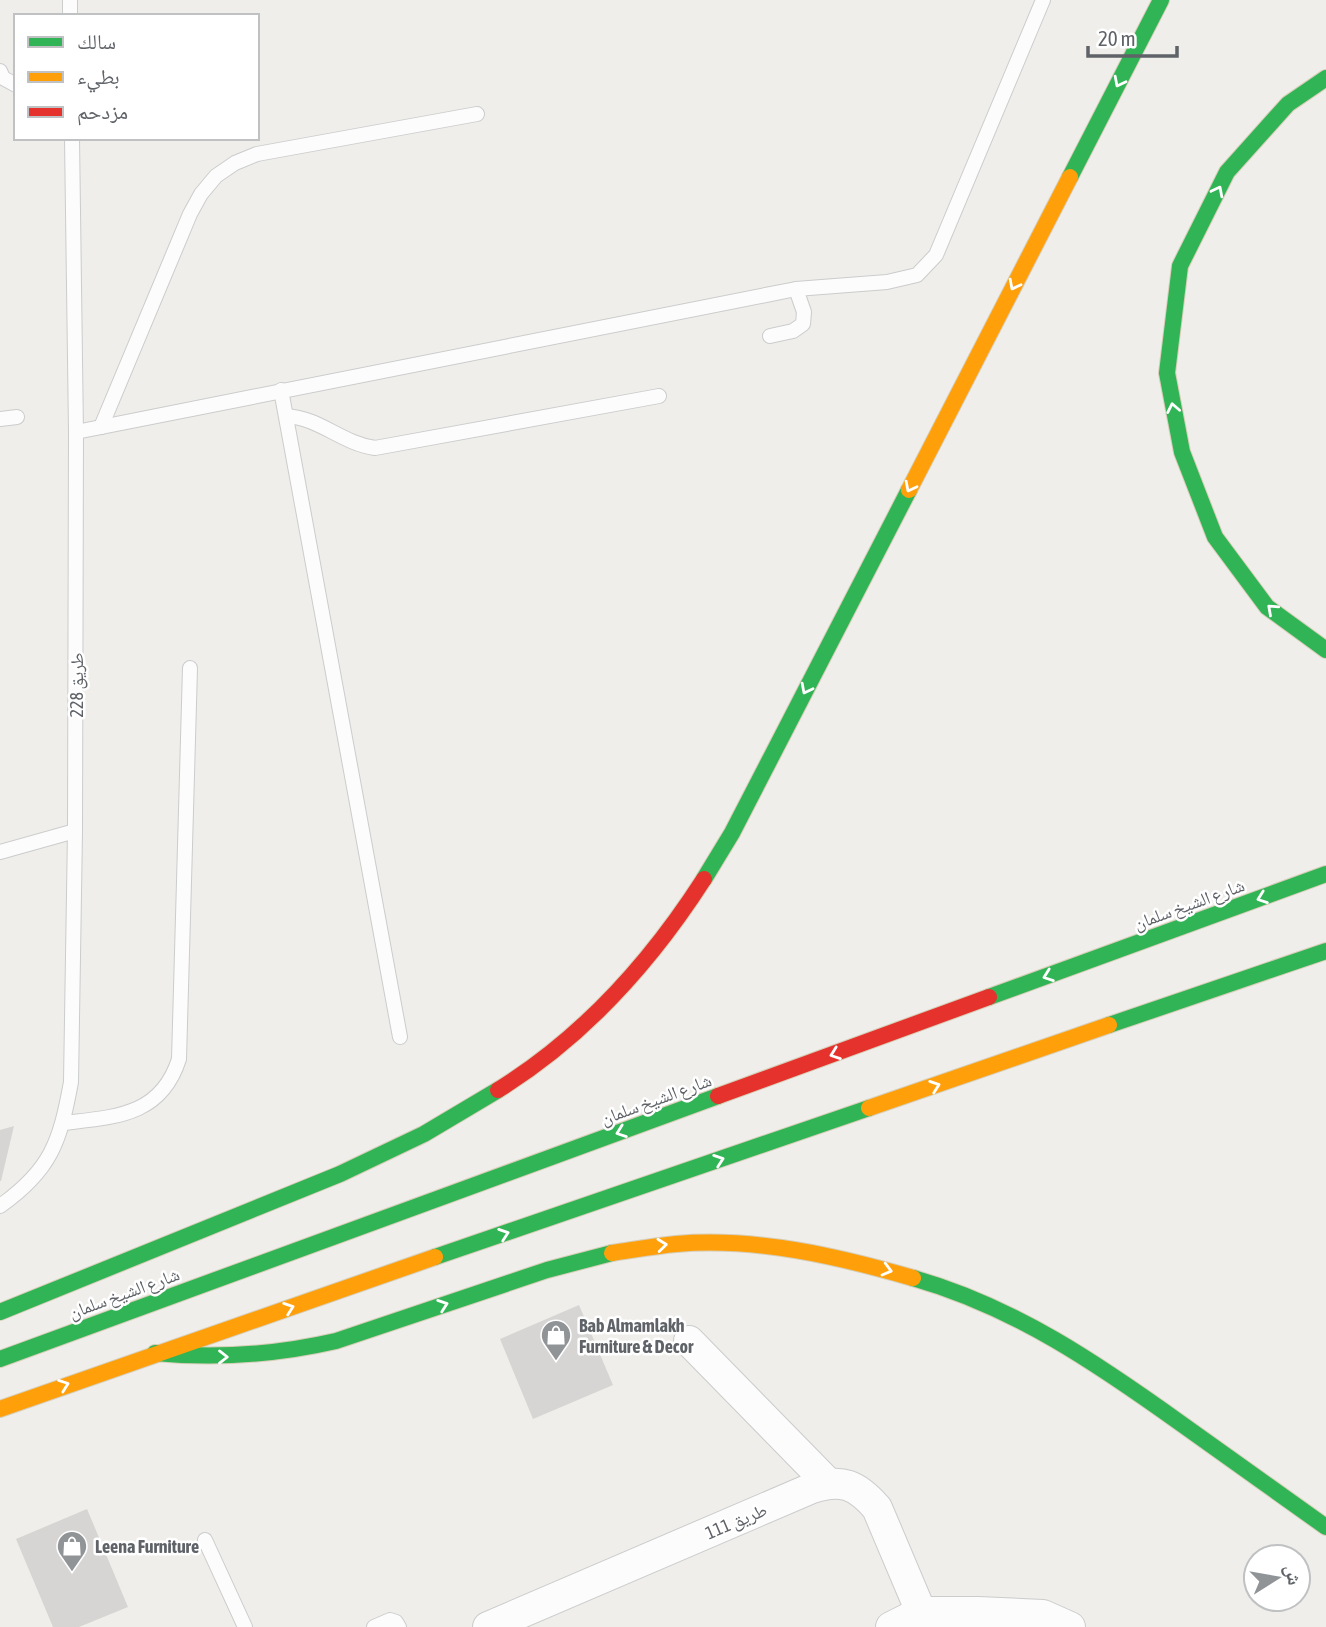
<svg xmlns="http://www.w3.org/2000/svg" width="1326" height="1627" viewBox="0 0 1326 1627" font-family="'Asap Condensed','Noto Naskh Arabic',sans-serif">
	<style>
		.building { fill: #d6d5d3 }
		.lines { fill: none; stroke-linecap: round; stroke-linejoin: round }
		.lane-casing { stroke: #cbcccc; stroke-width: 16 }
		.street-casing { stroke: #cbcccc; stroke-width: 32 }
		.fast-casing { stroke: #d7ceb8; stroke-width: 18 }
		.slow-casing { stroke: #d7ceb8; stroke-width: 18 }
		.jam-casing { stroke: #d7ceb8; stroke-width: 18 }
		.lane { stroke: #fdfcfc; stroke-width: 14 }
		.street { stroke: #fdfcfc; stroke-width: 30 }
		.fast { stroke: #30b455; stroke-width: 16 }
		.slow { stroke: #ff9f0a; stroke-width: 16 }
		.jam { stroke: #e5322d; stroke-width: 16 }
		.oneway { stroke: #fff }
		.labels { text-anchor: middle; dominant-baseline: central; stroke-width: 5; stroke-linejoin: round; paint-order: stroke }
		.street-label { font-size: 18px; fill: #5f6368; stroke: #fff }
		.poi-label { font-size: 18px; font-weight: bold; fill: #5f6368; stroke: #fff; text-anchor: start }
	</style>
	<rect width="100%" height="100%" fill="#efeeea"/>
	<g class="building">
		<path d="M14,1126L1,1181H0V1130Z"/>
		<path d="M579,1305L613,1385L533,1419L500,1339Z"/>
		<path d="M87,1509L128,1607L79,1627H53L16,1539Z"/>
	</g>
	<g class="lines">
		<g class="lane-casing">
			<g id="lane">
				<path d="M70,0V16"/>
				<path d="M0,71L3,78L16,85"/>
				<path d="M770,336L793,331L803,324L804,312L796,289"/>
				<path d="M281,390L400,1037"/>
				<path d="M286,416C320,418 341,443 375,448L659,396"/>
				<path d="M0,419L17,417"/>
				<path d="M101,427L190,214L201,194L216,176L235,163L257,154L477,114"/>
				<path d="M76,432L796,289L887,282L917,275L936,255L1043,0"/>
				<path d="M0,852L75,831"/>
				<path d="M64,1123C115,1117 161,1116 179,1059L190,668"/>
				<path d="M0,1206C51,1170 60,1142 71,1082L75,831L76,432L72,138"/>
				<path d="M205,1540L245,1627"/>
				<path d="M374,1627L390,1620L396,1622L399,1627"/>
			</g>
		</g>
		<g class="street-casing">
			<g id="street">
				<path d="M689,1341L828,1483"/>
				<path d="M488,1627L812,1488C842,1478 857,1485 877,1508L921,1612"/>
				<path d="M891,1627L921,1612H978L1043,1615L1070,1627"/>
			</g>
		</g>
		<g class="fast-casing">
			<g id="fast">
				<path d="M1326,78L1288,104L1227,172L1180,266L1167,373L1182,452L1215,537L1267,607L1326,650"/>
				<path d="M1070,177L1161,0"/>
				<path d="M704,879L732,833L909,490"/>
				<path d="M989,997L1326,874"/>
				<path d="M1109,1025L1326,951"/>
				<path d="M435,1257L869,1108"/>
				<path d="M913,1278C1015,1307 1098,1364 1183,1425C1231,1459 1278,1493 1326,1527"/>
				<path d="M0,1312L340,1174L424,1134L498,1090"/>
				<path d="M155,1353C217,1359 275,1355 336,1341L547,1270L612,1253"/>
				<path d="M0,1359L718,1096"/>
			</g>
		</g>
		<g class="slow-casing">
			<g id="slow">
				<path d="M909,490L1070,177"/>
				<path d="M869,1108L1109,1025"/>
				<path d="M612,1253C633,1250 654,1246 676,1244C755,1237 837,1256 913,1278"/>
				<path d="M0,1409L435,1257"/>
			</g>
		</g>
		<g class="jam-casing">
			<g id="jam">
				<path d="M498,1090C582,1038 650,963 704,879"/>
				<path d="M718,1096L989,997"/>
			</g>
		</g>
		<use href="#lane" class="lane"/>
		<use href="#street" class="street"/>
		<use href="#fast" class="fast"/>
		<use href="#slow" class="slow"/>
		<use href="#jam" class="jam"/>
	</g>
	<defs><path id="oneway-chevron" d="M-2-3.5L2.5 0L-2 3.5" fill="none" stroke-width="1.6" stroke-linecap="round" stroke-linejoin="round" transform="scale(1.75)"/></defs>
	<g class="oneway">
		<use href="#oneway-chevron" transform="translate(1119 82) rotate(117)"/>
		<use href="#oneway-chevron" transform="translate(1218 191) rotate(-63)"/>
		<use href="#oneway-chevron" transform="translate(1014 285) rotate(117)"/>
		<use href="#oneway-chevron" transform="translate(1173 408) rotate(-101)"/>
		<use href="#oneway-chevron" transform="translate(910 487) rotate(117)"/>
		<use href="#oneway-chevron" transform="translate(1272 609) rotate(-138)"/>
		<use href="#oneway-chevron" transform="translate(806 689) rotate(117)"/>
		<use href="#oneway-chevron" transform="translate(1262 898) rotate(160)"/>
		<use href="#oneway-chevron" transform="translate(1048 976) rotate(160)"/>
		<use href="#oneway-chevron" transform="translate(835 1054) rotate(160)"/>
		<use href="#oneway-chevron" transform="translate(935 1086) rotate(-19)"/>
		<use href="#oneway-chevron" transform="translate(621 1132) rotate(160)"/>
		<use href="#oneway-chevron" transform="translate(719 1160) rotate(-19)"/>
		<use href="#oneway-chevron" transform="translate(504 1234) rotate(-19)"/>
		<use href="#oneway-chevron" transform="translate(662 1245) rotate(-6)"/>
		<use href="#oneway-chevron" transform="translate(887 1270) rotate(15)"/>
		<use href="#oneway-chevron" transform="translate(443 1305) rotate(-19)"/>
		<use href="#oneway-chevron" transform="translate(289 1308) rotate(-19)"/>
		<use href="#oneway-chevron" transform="translate(223 1357)"/>
		<use href="#oneway-chevron" transform="translate(64 1385) rotate(-20)"/>
	</g>
	<defs>
		<g id="shop-pin" transform="scale(1.575)"><path d="M0 17L-7.5 6A9.5 9.5 0 1 1 7.5 6Z" fill="#919496" stroke="#fff"/><path d="M-5-2.5h2.3a2.7 3.5 0 0 1 5.4 0H5L5.5 6h-11ZM-1.5-2.5h3a1.5 2.3 0 0 0-3 0Z" fill="#fff"/></g>
	</defs>
	<g fill-rule="evenodd">
		<use href="#shop-pin" x="556" y="1335"/>
		<use href="#shop-pin" x="72" y="1546"/>
	</g>
	<g class="labels">
		<g class="street-label">
			<text transform="translate(76 685) rotate(-90)">طريق 228</text>
			<text transform="translate(1189 904) rotate(-20)">شارع الشيخ سلمان</text>
			<text transform="translate(656 1099) rotate(-20)">شارع الشيخ سلمان</text>
			<text transform="translate(124 1293) rotate(-20)">شارع الشيخ سلمان</text>
			<text transform="translate(736 1521) rotate(-23)">طريق 111</text>
		</g>
		<g class="poi-label">
			<text x="579" y="1325">Bab Almamlakh<tspan x="579" dy="21">Furniture &amp; Decor</tspan></text>
			<text x="95" y="1546">Leena Furniture</text>
		</g>
	</g>
	<rect x="14" y="14" width="245" height="126" fill="#ffffff" stroke="#bfc1c3" stroke-width="2"/>
	<rect x="28" y="37" width="35" height="10" fill="#30b455" stroke="#bfc1c3" stroke-width="2"/>
	<text x="77" y="49" font-size="21" fill="#5f6368">سالك</text>
	<rect x="28" y="72" width="35" height="10" fill="#ff9f0a" stroke="#bfc1c3" stroke-width="2"/>
	<text x="77" y="84" font-size="21" fill="#5f6368">بطيء</text>
	<rect x="28" y="107" width="35" height="10" fill="#e5322d" stroke="#bfc1c3" stroke-width="2"/>
	<text x="77" y="119" font-size="21" fill="#5f6368">مزدحم</text>
	<g transform="translate(1277 1578) rotate(79)"><circle r="33" fill="#ffffff" stroke="#bfc1c3" stroke-width="2"/>
	<path d="M0-5L12 26L0 18L-12 26Z" fill="#919496"/>
	<text y="-10" font-size="19" font-weight="bold" text-anchor="middle" fill="#5f6368">ش</text>
	</g>
	<path d="M1088 46v10h89v-10" fill="none" stroke="#5f6368" stroke-width="3.5"/>
	<text x="1098" y="46" font-size="21" fill="#5f6368" stroke="#ffffff" stroke-width="5" paint-order="stroke">20 m</text>
</svg>
